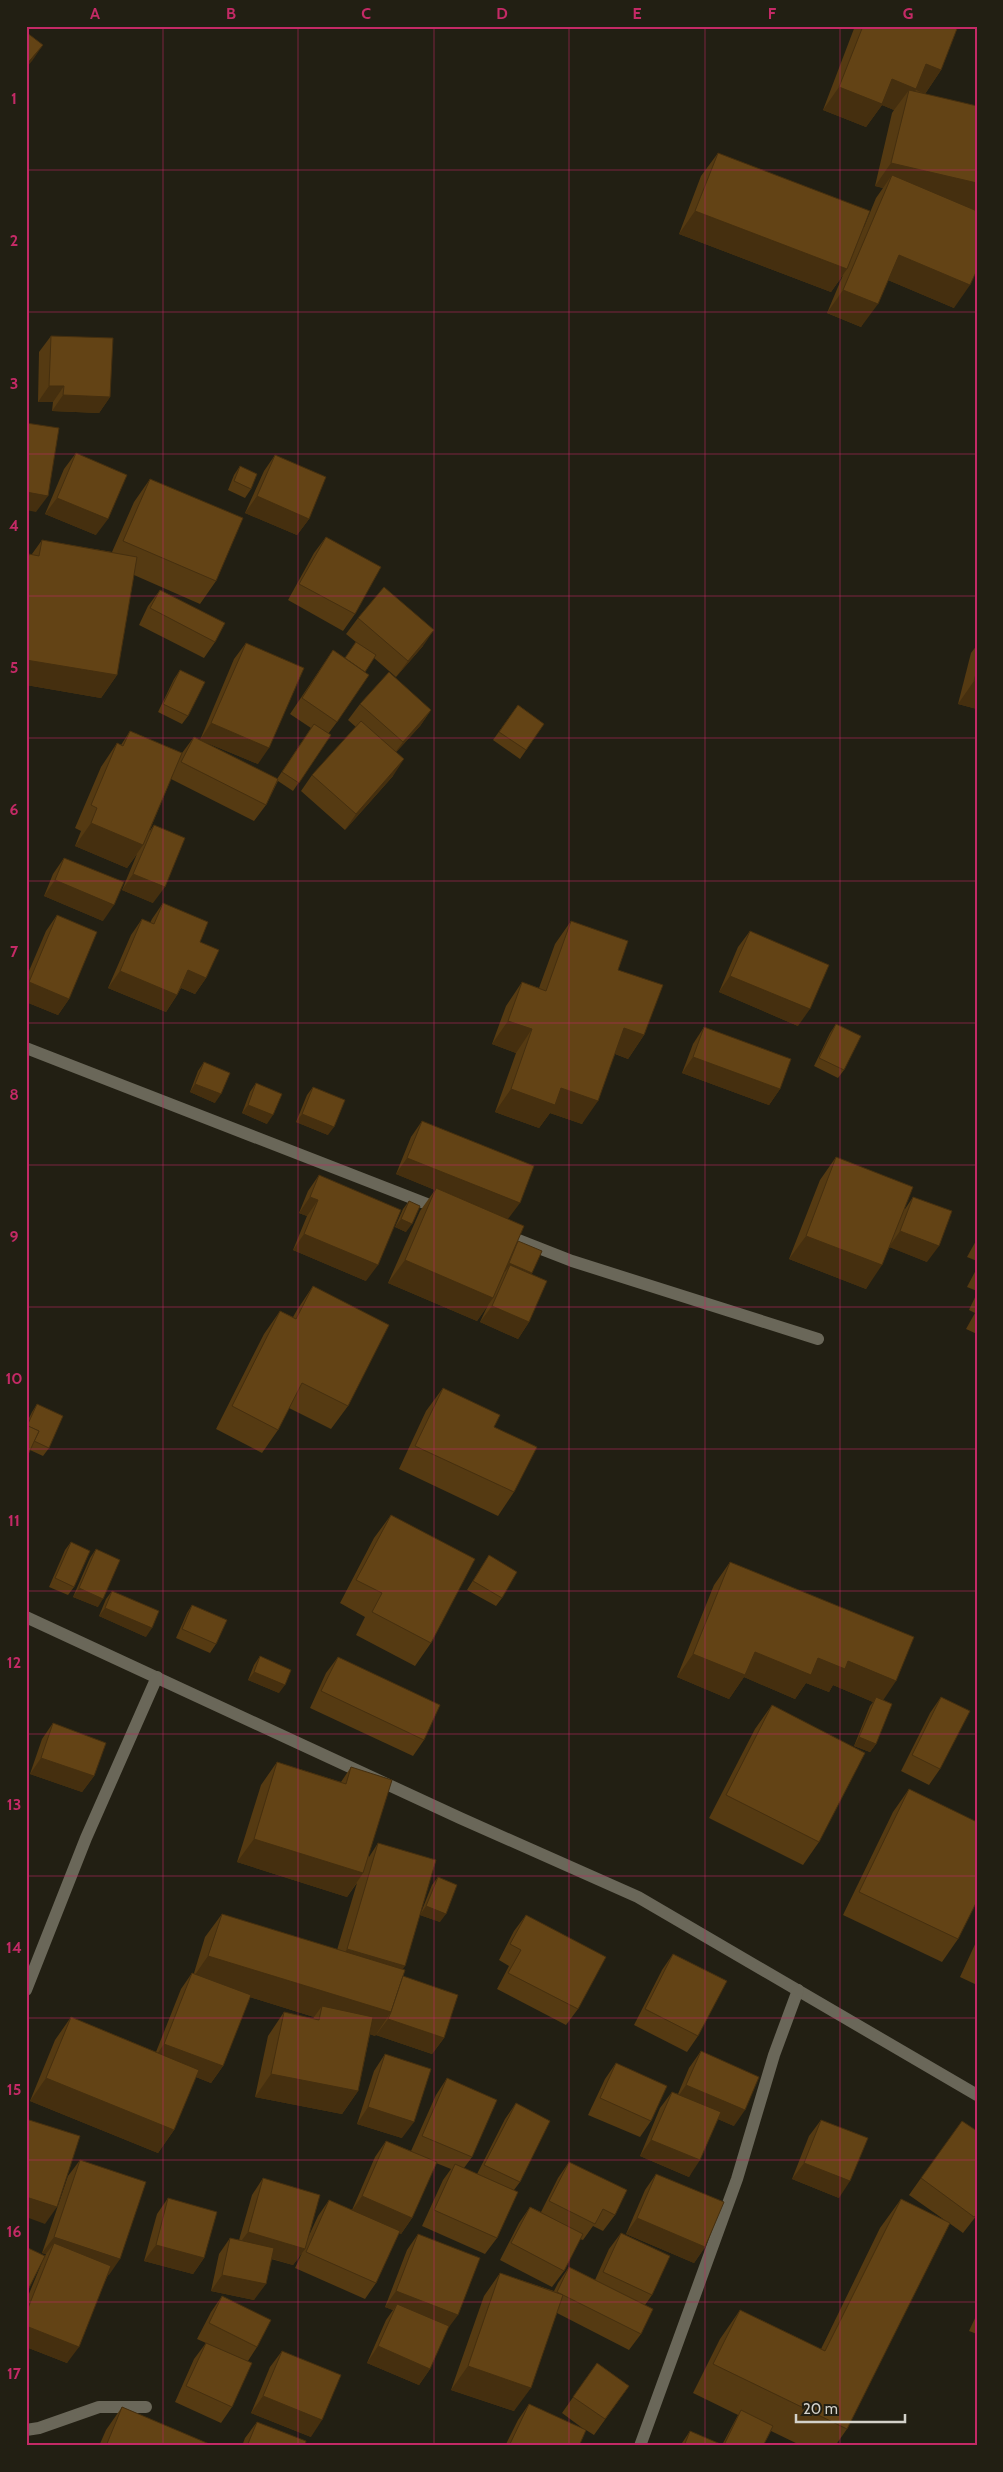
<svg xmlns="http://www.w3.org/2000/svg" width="1003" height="2472" viewBox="0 0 1003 2472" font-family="Cabin,sans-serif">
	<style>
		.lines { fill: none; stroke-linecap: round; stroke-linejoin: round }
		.minor { stroke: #6a6759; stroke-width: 12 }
		.wall { fill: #553a12 }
		.shaded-wall { fill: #452f0f }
		.building { fill: #634315; stroke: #452f0f }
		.grid { fill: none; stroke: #c42a66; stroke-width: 1; stroke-opacity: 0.55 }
		.neatline { fill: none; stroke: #c42a66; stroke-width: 2 }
		.grid-label { font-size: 16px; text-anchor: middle; font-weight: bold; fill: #c42a66 }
	</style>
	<rect width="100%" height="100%" fill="#221f13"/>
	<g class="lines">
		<g class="minor">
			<path d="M26,1048L440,1209"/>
			<path d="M503,1234L572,1261L818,1339"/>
			<path d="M26,1617L460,1818L638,1897L977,2095"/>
			<path d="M26,1990L86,1838L157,1677"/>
			<path d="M26,2430L39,2428L99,2407H146"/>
			<path d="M640,2446L737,2179L774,2055L798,1990"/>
		</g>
	</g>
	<g class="wall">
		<path d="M855,26H958L941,70L925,94L977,106V210H974L954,308L888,280L861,327L827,313L843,275L831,292L679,234L701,176L718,153L864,227L876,198L883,188L875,186L892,113L894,110L882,105L866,127L823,110Z"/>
		<path d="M51,336L110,397L99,413L52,411L53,402H38L39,352Z"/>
		<path d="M76,453L96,535L45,514L64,469Z"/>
		<path d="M275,455L309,519L297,535L245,513L264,471Z"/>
		<path d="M240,466L251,489L245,498L228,490L234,475Z"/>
		<path d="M150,479L216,581L200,604L134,575L117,675L101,698L26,685V558L29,554H32L42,540L112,552L134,502Z"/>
		<path d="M326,537L355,614L343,631L288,600L314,553Z"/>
		<path d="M160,590L215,642L204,658L139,625L148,606Z"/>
		<path d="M358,618L423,646L396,677L374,658L365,672L337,722L328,734L331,735L293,791L278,781L266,805L254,821L171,779L149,832L154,825L153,903L122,890L137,854L127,868L75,846L81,831L75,828L101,767L117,743L121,745L130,731L182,753L194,737L277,779L311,728L290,714L333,650L345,658L356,642L346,634Z"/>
		<path d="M246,643L258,764L200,740L234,659Z"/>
		<path d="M977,645V709L958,704L971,653Z"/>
		<path d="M180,670L188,716L182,724L158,712L174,679Z"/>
		<path d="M360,704L431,710L420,726L396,752L393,776L345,830L301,791L312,775L356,727L348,720Z"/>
		<path d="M518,705L544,724L520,759L493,740Z"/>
		<path d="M64,858L103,921L44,896L53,874Z"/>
		<path d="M163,903L206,978L195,994L181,988L177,995L166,1012L108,988L131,935L142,919L150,923L152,919Z"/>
		<path d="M57,915L69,999L58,1015L26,1002V978L46,931Z"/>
		<path d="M571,921L618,970L644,1035L628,1059L615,1054L582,1124L550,1113L539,1128L495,1112L516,1053L492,1044L506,1006L522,982L539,988L555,944Z"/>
		<path d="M750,931L798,1026L719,992L738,947Z"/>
		<path d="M836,1024L844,1070L838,1078L814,1066L830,1033Z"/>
		<path d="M704,1027L780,1089L769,1105L682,1073L693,1044Z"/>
		<path d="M204,1062L215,1103L190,1092L198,1071Z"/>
		<path d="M256,1083L267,1124L242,1113L250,1092Z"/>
		<path d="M313,1087L328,1135L296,1122L307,1095Z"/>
		<path d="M422,1121L508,1219L516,1245L518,1241L532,1274L529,1322L518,1339L480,1322L488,1305L477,1321L388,1283L420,1211L435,1190L396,1174L411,1137Z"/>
		<path d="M836,1157L905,1209L913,1197L927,1262L890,1247L866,1289L789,1259L820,1180Z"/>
		<path d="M319,1175L366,1281L293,1250L307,1216L299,1213L308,1191Z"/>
		<path d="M409,1201L406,1232L395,1227L403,1209Z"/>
		<path d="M977,1239V1261L967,1257Z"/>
		<path d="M977,1268V1291L967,1287Z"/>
		<path d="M313,1286L348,1406L331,1429L289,1408L278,1430L262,1453L216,1429L264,1334L280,1311L293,1317L297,1310Z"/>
		<path d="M977,1293V1334L966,1329L975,1313L969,1310Z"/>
		<path d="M443,1388L494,1427L514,1492L498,1516L399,1469L426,1411Z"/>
		<path d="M37,1404L49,1448L43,1456L30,1450L26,1459V1424L32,1412Z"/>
		<path d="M391,1515L431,1643L415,1666L356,1635L365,1617L340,1603L374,1538Z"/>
		<path d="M71,1542L74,1587L68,1595L49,1587L65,1550Z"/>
		<path d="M96,1549L98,1607L73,1597L90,1558Z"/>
		<path d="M489,1555L502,1598L496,1606L467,1590Z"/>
		<path d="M730,1562L883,1700L876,1744L870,1752L854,1746L870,1706L873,1702L833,1685L829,1692L806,1683L795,1699L744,1677L729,1699L677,1677L714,1585Z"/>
		<path d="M112,1591L146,1637L99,1616L106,1599Z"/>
		<path d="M192,1605L216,1644L210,1653L176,1638L187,1613Z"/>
		<path d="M260,1656L279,1693L248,1680L254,1665Z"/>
		<path d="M338,1657L424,1740L413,1756L310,1708L326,1673Z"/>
		<path d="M941,1697L940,1769L929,1785L901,1771L930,1713Z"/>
		<path d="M772,1705L819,1842L803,1865L709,1818L755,1729Z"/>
		<path d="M53,1723L94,1776L82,1792L30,1774L42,1739Z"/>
		<path d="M277,1762L341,1782L351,1767L369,1857L378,1843L403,1970V1976L444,2038L432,2054L376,2035L377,2033L375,2036L370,2034L358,2091L342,2114L255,2097L268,2036L284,2012L313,2019L314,2017L250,1997L223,2066L211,2083L196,2077L174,2130L158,2153L30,2101L55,2040L71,2017L156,2052L181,1989L192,1973H194L205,1937L222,1914L337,1950L357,1883L347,1897L237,1862L261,1785Z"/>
		<path d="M909,1789L958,1939L942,1962L843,1915L893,1812Z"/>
		<path d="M438,1877L440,1922L420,1915L432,1885Z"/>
		<path d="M526,1915L578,2009L566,2025L497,1989L509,1966L499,1960L514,1931Z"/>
		<path d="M977,1940V1985L960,1977Z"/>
		<path d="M673,1954L698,2036L687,2052L634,2025L662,1970Z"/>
		<path d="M701,2051L734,2126L718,2119L689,2177L640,2156L660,2108L672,2092L678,2094L689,2068Z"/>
		<path d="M385,2054L402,2138L357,2124L374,2071Z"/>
		<path d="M616,2063L651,2121L640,2137L588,2115L605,2079Z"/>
		<path d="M447,2078L472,2157L464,2168L477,2174L505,2119L516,2103L520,2182L514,2190L497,2238L485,2254L422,2226L443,2180L451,2169L436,2163L412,2218L401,2234L399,2233L376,2283L365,2299L295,2268L302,2253L293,2265L271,2259L254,2300L211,2291L219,2254L230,2238L239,2240L252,2195L263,2178L306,2242L318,2216L329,2200L352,2210L375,2157L386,2141L411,2151L436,2095Z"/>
		<path d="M821,2120L839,2198L792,2179L809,2136Z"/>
		<path d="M80,2160L109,2275H108L67,2363L26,2347V2301L43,2260L46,2254L42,2253L68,2176Z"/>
		<path d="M569,2162L615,2215L603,2231L593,2226L583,2240L580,2239L564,2271L552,2287L500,2260L519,2223L530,2207L541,2212L558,2178Z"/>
		<path d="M656,2174L705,2247L694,2263L626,2234L645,2190Z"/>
		<path d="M921,2178L977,2215L963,2233L949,2223L847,2429L835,2446H802L771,2431L763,2446H680L690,2431L722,2445L738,2415L693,2393L720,2339L740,2310L821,2349L880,2228L901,2199L946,2221L909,2195Z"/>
		<path d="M168,2198L204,2258L193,2274L144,2261L157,2214Z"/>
		<path d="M621,2233L652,2295L645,2305L641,2334L629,2350L557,2313L514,2411L451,2390L484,2296L500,2273L554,2291L558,2283L569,2267L595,2280L609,2249Z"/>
		<path d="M418,2234L430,2369L419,2385L367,2363L386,2320L393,2310L385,2307L407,2250Z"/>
		<path d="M222,2296L257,2347L248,2361L232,2407L221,2423L175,2402L194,2359L206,2343L197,2339L211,2312Z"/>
		<path d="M977,2314V2334L969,2331Z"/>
		<path d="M282,2351L311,2437L251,2413L270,2367Z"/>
		<path d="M597,2363L629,2386L594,2435L586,2430L579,2446H505L518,2420L529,2404L585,2430L562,2413Z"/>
		<path d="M122,2407L214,2446H99L106,2430Z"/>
		<path d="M257,2422L305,2446H242L245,2438Z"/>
	</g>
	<g class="shaded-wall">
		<path d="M43,45L32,61L26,68V65Z"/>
		<path d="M926,64L941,70L925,94L916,90L905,106L909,90L894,110L882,105L866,127L823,110L839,87L892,79Z"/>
		<path d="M891,163L977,183V210L886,189L892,175L883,188L875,186Z"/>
		<path d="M695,211L847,269L831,292L679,234Z"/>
		<path d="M899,255L970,285L954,308L883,278Z"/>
		<path d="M843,290L878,304L861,327L827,313Z"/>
		<path d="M49,386H64L53,402H38Z"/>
		<path d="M63,395L110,397L99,413L52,411Z"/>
		<path d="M26,492L48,496L36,512L26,510Z"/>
		<path d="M257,496L309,519L297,535L245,513Z"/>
		<path d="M57,498L108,519L96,535L45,514Z"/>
		<path d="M434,630L423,646L396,677L408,661Z"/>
		<path d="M26,660L117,675L101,698L26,685Z"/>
		<path d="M974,681L977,682V709L958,704Z"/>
		<path d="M431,710L420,726L391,758L403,742Z"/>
		<path d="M211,723L269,748L258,764L200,740Z"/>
		<path d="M404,759L393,776L345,830L356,814Z"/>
		<path d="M91,823L143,845L127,868L75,846Z"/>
		<path d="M133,874L165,887L153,903L122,890Z"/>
		<path d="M55,880L114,905L103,921L44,896Z"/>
		<path d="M188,970L206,978L195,994L177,986Z"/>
		<path d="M120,971L177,995L166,1012L108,988Z"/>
		<path d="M730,976L810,1009L798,1026L719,992Z"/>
		<path d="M29,982L69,999L58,1015L26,1002V986Z"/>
		<path d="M508,1021L532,1029L516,1053L492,1044Z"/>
		<path d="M624,1028L644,1035L628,1059L608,1051Z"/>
		<path d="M693,1057L780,1089L769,1105L682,1073Z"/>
		<path d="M195,1084L221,1094L215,1103L190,1092Z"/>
		<path d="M561,1088L598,1101L582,1124L550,1113L539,1128L495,1112L511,1089Z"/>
		<path d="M248,1105L273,1115L267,1124L242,1113Z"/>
		<path d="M302,1114L334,1127L328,1135L296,1122Z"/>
		<path d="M407,1158L520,1203L508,1219L436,1188L435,1190L396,1174Z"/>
		<path d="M310,1197L318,1200L307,1216L299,1213Z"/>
		<path d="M401,1219L412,1224L406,1232L395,1227Z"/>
		<path d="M900,1231L939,1246L927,1262L889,1247Z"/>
		<path d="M304,1234L378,1265L366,1281L293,1250Z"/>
		<path d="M806,1236L882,1265L866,1289L789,1259Z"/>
		<path d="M405,1260L493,1298L477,1321L388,1283Z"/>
		<path d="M509,1263L532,1273L526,1281L510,1265L505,1272L503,1271Z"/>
		<path d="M492,1306L529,1322L518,1339L480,1322Z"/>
		<path d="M79,1588L103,1599L98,1607L73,1597Z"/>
		<path d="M105,1608L152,1628L146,1637L99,1616Z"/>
		<path d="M755,1652L848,1661L896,1681L880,1705L876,1697L873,1702L833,1685L829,1692L806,1683L795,1699L744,1677L729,1699L677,1677L693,1654Z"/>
		<path d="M254,1672L285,1685L279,1693L248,1680Z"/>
		<path d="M859,1737L876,1744L870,1752L854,1746Z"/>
		<path d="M41,1758L94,1776L82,1792L30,1774Z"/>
		<path d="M254,1839L363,1873L347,1897L237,1862Z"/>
		<path d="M426,1906L446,1914L440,1922L420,1915Z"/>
		<path d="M347,1949L405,1966L389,1989L331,1972Z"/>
		<path d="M208,1956L391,2012L375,2036L319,2018L322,2006L314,2017L192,1979Z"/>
		<path d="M388,2019L444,2038L432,2054L376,2035Z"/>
		<path d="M164,2044L223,2066L211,2083L153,2060Z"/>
		<path d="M271,2074L358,2091L342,2114L255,2097Z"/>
		<path d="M46,2078L174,2130L158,2153L30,2101Z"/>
		<path d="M686,2085L745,2110L734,2126L675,2101Z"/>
		<path d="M368,2107L414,2122L402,2138L357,2124Z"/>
		<path d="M651,2140L700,2160L689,2177L640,2156Z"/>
		<path d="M804,2163L850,2181L839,2198L792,2179Z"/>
		<path d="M362,2196L412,2218L401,2234L351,2212Z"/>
		<path d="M26,2197L57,2207L45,2224L26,2217Z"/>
		<path d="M637,2218L705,2247L694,2263L626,2234Z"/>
		<path d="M248,2232L305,2249L293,2265L236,2248Z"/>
		<path d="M54,2237L120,2259L109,2275L49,2255L54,2243L46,2254L42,2253Z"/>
		<path d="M156,2245L204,2258L193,2274L144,2261Z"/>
		<path d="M222,2275L266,2284L254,2300L211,2291Z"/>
		<path d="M396,2291L458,2315L446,2331L397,2304L393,2310L385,2307Z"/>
		<path d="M26,2326L79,2347L67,2363L26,2347Z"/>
		<path d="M378,2346L430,2369L419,2385L367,2363Z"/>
		<path d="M468,2366L531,2388L514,2411L451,2390Z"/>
		<path d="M263,2396L322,2420L311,2437L251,2413Z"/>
	</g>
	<g class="building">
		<path d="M863,26H958L941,70L926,64L916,89L892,79L882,104L839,87Z"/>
		<path d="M26,32L43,45L26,65Z"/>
		<path d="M909,90L977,106V183L891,163Z"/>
		<path d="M718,153L870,211L847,269L695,211Z"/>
		<path d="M892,175L977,211V270L970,285L899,255L878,304L843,290Z"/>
		<path d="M51,336L113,338L110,397L63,395L64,386H49Z"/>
		<path d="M26,423L59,428L48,496L26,492Z"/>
		<path d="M76,453L127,475L108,519L57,498Z"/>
		<path d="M275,455L326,477L309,519L257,496Z"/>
		<path d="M240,466L257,474L251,489L234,481Z"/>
		<path d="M150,479L243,518L216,581L123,541Z"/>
		<path d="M326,537L381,567L355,614L299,584Z"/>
		<path d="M42,540L137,557L117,675L26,660V569L29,554L39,556Z"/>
		<path d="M384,587L434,630L408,661L358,618Z"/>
		<path d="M160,590L225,623L215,642L150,608Z"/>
		<path d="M356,642L376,655L365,672L345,658Z"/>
		<path d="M246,643L304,668L269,748L211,723Z"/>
		<path d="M333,650L369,675L337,722L302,698Z"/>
		<path d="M180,670L205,682L188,716L163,704Z"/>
		<path d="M977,670V682L974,681Z"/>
		<path d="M389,672L431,710L403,742L360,704Z"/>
		<path d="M518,705L544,724L526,750L499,732Z"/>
		<path d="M361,721L404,759L356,814L312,775Z"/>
		<path d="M314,724L331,735L299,783L282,772Z"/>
		<path d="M130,731L182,753L143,845L91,823L97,808L91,805L117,743L123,746Z"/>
		<path d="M194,737L278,779L266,805L181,762Z"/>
		<path d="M154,825L185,838L165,887L133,874Z"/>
		<path d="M64,858L124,882L114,905L55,880Z"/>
		<path d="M163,903L208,922L200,942L219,950L206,978L188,970L177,995L120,971L142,919L154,924Z"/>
		<path d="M57,915L97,932L69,999L29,982Z"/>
		<path d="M571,921L628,941L618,970L663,985L644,1035L624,1028L598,1101L561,1088L555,1105L511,1089L532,1029L508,1021L522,982L546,991Z"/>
		<path d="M750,931L829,965L810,1009L730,976Z"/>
		<path d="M836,1024L861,1036L844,1070L819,1058Z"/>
		<path d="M704,1027L791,1059L780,1089L693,1057Z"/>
		<path d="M204,1062L230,1073L221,1094L195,1084Z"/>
		<path d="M256,1083L282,1094L273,1115L248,1105Z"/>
		<path d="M313,1087L345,1100L334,1127L302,1114Z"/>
		<path d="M422,1121L534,1166L520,1203L407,1158Z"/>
		<path d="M836,1157L913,1187L882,1265L806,1236Z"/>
		<path d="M319,1175L401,1210L378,1265L304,1234L318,1200L310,1197Z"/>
		<path d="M436,1188L524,1226L493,1298L405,1260Z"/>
		<path d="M913,1197L952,1211L939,1246L900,1231Z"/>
		<path d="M409,1201L420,1206L412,1224L401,1219Z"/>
		<path d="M518,1241L542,1251L532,1273L509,1263Z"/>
		<path d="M510,1265L547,1281L529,1322L492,1306Z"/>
		<path d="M313,1286L389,1325L348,1406L302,1383L278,1430L232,1406L280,1311L296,1319Z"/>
		<path d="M443,1388L500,1415L494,1427L537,1447L514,1492L415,1446Z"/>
		<path d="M37,1404L63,1416L49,1448L34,1441L39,1431L27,1426Z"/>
		<path d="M26,1425L39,1431L26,1459Z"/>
		<path d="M391,1515L475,1559L431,1643L372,1612L382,1593L356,1580Z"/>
		<path d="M71,1542L90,1551L74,1587L55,1578Z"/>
		<path d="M96,1549L120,1560L103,1599L79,1588Z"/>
		<path d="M489,1555L517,1572L502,1598L473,1581Z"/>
		<path d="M730,1562L914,1637L896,1681L848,1661L845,1669L818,1658L811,1675L755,1652L745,1675L693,1654Z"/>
		<path d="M112,1591L159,1611L152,1628L105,1608Z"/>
		<path d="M192,1605L227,1620L216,1644L182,1629Z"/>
		<path d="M260,1656L291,1670L285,1685L254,1672Z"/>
		<path d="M338,1657L440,1705L424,1740L321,1691Z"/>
		<path d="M876,1697L892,1704L876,1744L859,1737Z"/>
		<path d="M941,1697L970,1711L940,1769L912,1755Z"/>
		<path d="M772,1705L865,1753L819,1842L726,1795Z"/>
		<path d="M53,1723L106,1743L94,1776L41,1758Z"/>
		<path d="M277,1762L346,1784L351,1767L392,1780L363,1873L254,1839Z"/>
		<path d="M909,1789L977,1822V1901L958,1939L859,1892Z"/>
		<path d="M378,1843L436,1860L405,1966L347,1949Z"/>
		<path d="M438,1877L457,1885L446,1914L426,1906Z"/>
		<path d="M222,1914L405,1970L391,2012L208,1956Z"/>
		<path d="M526,1915L606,1957L578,2009L508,1973L521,1950L510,1944Z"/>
		<path d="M673,1954L727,1981L698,2036L645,2009Z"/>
		<path d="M192,1973L251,1995L223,2066L164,2044Z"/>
		<path d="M403,1976L458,1995L444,2038L388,2019L391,2012Z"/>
		<path d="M322,2006L373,2017L358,2091L271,2074L284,2012L319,2020Z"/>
		<path d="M71,2017L199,2070L174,2130L46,2078Z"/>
		<path d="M701,2051L759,2077L745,2110L686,2085Z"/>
		<path d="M385,2054L431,2069L414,2122L368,2107Z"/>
		<path d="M616,2063L667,2086L651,2121L600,2098Z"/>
		<path d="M447,2078L497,2100L472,2157L422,2136Z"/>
		<path d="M672,2092L721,2112L700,2160L651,2140Z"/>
		<path d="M516,2103L550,2121L520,2182L484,2165Z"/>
		<path d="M26,2119L80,2136L57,2207L26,2197Z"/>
		<path d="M821,2120L868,2138L850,2181L804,2163Z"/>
		<path d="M962,2121L977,2131V2214L974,2217L921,2178Z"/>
		<path d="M386,2141L437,2162L412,2218L362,2196Z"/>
		<path d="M80,2160L146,2182L120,2259L54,2237Z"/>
		<path d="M569,2162L627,2190L615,2215L603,2209L595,2224L549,2201Z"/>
		<path d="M455,2164L518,2192L497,2238L434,2210Z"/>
		<path d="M656,2174L724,2202L705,2247L637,2218Z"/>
		<path d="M263,2178L320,2195L305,2249L248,2232Z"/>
		<path d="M168,2198L217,2212L204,2258L156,2245Z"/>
		<path d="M901,2199L950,2223L847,2429L713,2364L740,2310L825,2351Z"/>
		<path d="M329,2200L400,2231L376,2283L306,2252Z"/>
		<path d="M530,2207L583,2234L564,2271L511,2243Z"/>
		<path d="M621,2233L670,2256L652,2295L603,2272Z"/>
		<path d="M418,2234L480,2258L458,2315L396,2291Z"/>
		<path d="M230,2238L274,2248L266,2284L222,2275Z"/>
		<path d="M54,2243L111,2266L79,2347L26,2326V2313Z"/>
		<path d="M26,2247L45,2256L26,2294Z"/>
		<path d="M569,2267L653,2309L641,2334L557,2292Z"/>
		<path d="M500,2273L563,2295L531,2388L468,2366Z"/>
		<path d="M222,2296L271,2320L257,2347L209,2323Z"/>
		<path d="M397,2304L449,2326L430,2369L378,2346Z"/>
		<path d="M206,2343L252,2363L232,2407L186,2386Z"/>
		<path d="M282,2351L341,2375L322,2420L263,2396Z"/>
		<path d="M597,2363L629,2386L605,2419L573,2397Z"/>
		<path d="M529,2404L586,2430L579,2446H509Z"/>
		<path d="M122,2407L214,2446H106Z"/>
		<path d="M741,2410L773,2426L763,2446L724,2445Z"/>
		<path d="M257,2422L306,2441L305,2446H247Z"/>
		<path d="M690,2431L725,2446H684Z"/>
	</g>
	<path class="grid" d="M163,26V2446M298,26V2446M434,26V2446M569,26V2446M705,26V2446M840,26V2446M26,170H977M26,312H977M26,454H977M26,596H977M26,738H977M26,881H977M26,1023H977M26,1165H977M26,1307H977M26,1449H977M26,1591H977M26,1734H977M26,1876H977M26,2018H977M26,2160H977M26,2302H977"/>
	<rect width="1003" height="2472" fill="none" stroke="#221f13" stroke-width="55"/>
	<path d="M796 2414v8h109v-8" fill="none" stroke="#d3d1ca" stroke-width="2.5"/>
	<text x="803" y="2414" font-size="15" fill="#d3d1ca" stroke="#221f13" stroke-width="4" paint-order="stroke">20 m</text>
	<rect x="28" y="28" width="948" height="2416" class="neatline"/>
	<g class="grid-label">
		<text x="95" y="19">A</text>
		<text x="231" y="19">B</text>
		<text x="366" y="19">C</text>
		<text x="502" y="19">D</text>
		<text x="637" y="19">E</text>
		<text x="772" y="19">F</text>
		<text x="908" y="19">G</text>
		<text x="14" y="104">1</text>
		<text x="14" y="246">2</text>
		<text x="14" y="389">3</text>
		<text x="14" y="531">4</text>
		<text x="14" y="673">5</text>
		<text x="14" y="815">6</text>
		<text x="14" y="957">7</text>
		<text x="14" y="1100">8</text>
		<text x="14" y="1242">9</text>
		<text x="14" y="1384">10</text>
		<text x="14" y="1526">11</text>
		<text x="14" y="1668">12</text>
		<text x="14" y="1810">13</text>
		<text x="14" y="1953">14</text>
		<text x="14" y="2095">15</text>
		<text x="14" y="2237">16</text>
		<text x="14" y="2379">17</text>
	</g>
</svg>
